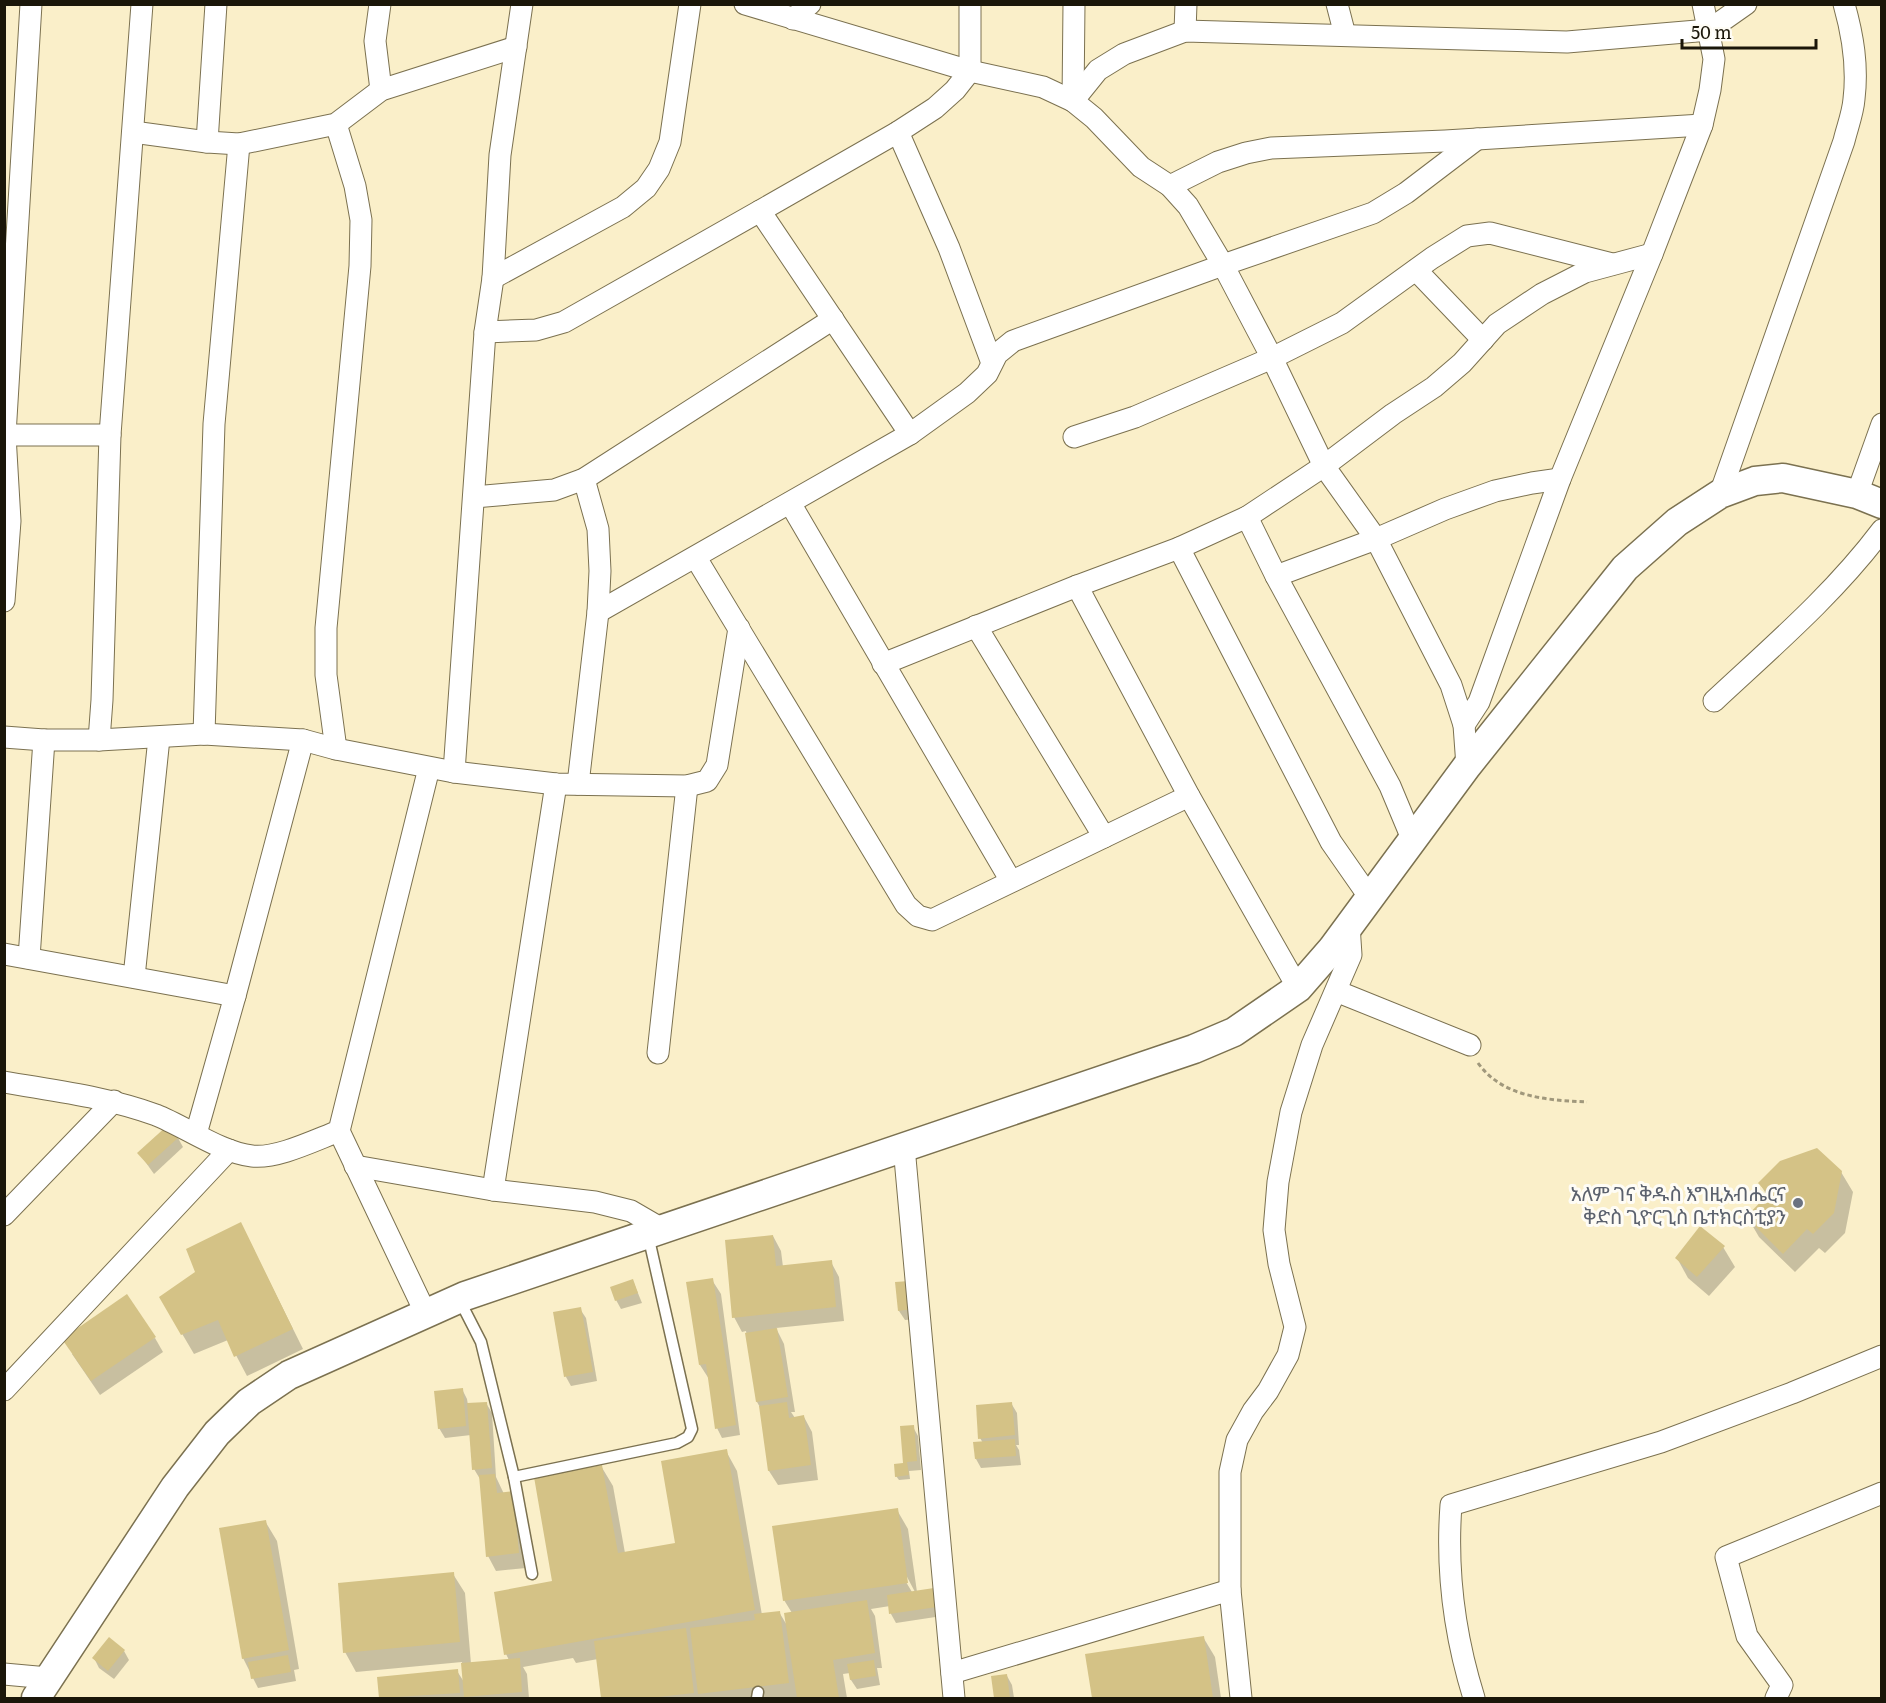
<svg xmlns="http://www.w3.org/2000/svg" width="1886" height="1703" viewBox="0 0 1886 1703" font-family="Literata,'Noto Sans Ethiopic',serif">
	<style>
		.shadow { fill: #0003; fill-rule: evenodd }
		.building { fill: #d4c286 }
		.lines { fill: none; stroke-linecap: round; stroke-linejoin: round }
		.lane-casing { stroke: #7b7150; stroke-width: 13 }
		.street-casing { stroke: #7b7150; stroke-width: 23 }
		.secondary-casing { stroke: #7b7150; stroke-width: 31 }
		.path { stroke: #a0987c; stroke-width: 3; stroke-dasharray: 4.5 3; stroke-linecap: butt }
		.lane { stroke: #fff; stroke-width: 10 }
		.street { stroke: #fff; stroke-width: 21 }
		.secondary { stroke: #fff; stroke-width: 28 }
		.worship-dot { fill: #6b7280; stroke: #fefcf5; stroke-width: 2 }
		.labels { text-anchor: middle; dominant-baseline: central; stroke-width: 6; stroke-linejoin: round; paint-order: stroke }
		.worship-label { font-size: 20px; fill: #5b616d; stroke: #fefcf5; text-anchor: end }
	</style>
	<rect width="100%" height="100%" fill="#faefc9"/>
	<g class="shadow">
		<path d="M178,1138L183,1147L154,1174L139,1153Z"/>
		<path d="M1841,1172L1853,1192L1845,1233L1825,1253L1819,1248L1795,1272L1759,1237L1748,1218L1768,1197L1760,1184Z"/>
		<path d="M241,1224L303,1349L247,1376L228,1340L194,1354L161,1298L197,1272Z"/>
		<path d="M773,1236L781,1251L783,1267L831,1262L839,1277L844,1321L776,1328L784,1344L795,1412H791L795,1418L804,1417L812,1432L818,1480L778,1485L769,1471L761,1409L757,1402L746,1331L742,1332L734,1317Z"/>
		<path d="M1723,1247L1735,1267L1709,1296L1688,1278L1677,1258Z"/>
		<path d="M712,1280L721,1294L740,1435L722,1438L717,1428L709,1379L700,1365Z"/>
		<path d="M633,1281L642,1303L621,1309L616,1300Z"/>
		<path d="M909,1282L917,1319L905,1320L899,1311Z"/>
		<path d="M580,1309L586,1318L597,1381L571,1386L566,1377Z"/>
		<path d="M155,1338L163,1352L100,1395L72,1354Z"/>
		<path d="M462,1389L467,1399L468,1405L486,1403L492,1413L496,1477L504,1494L512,1493L526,1568L496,1571L488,1556L480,1479L474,1469L471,1435L445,1438L439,1428Z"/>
		<path d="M1011,1403L1017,1413L1019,1445H1016L1019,1450L1021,1465L981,1468L976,1459L983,1443L980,1438Z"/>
		<path d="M913,1427L918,1436L921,1470L909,1471L910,1479L899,1480L896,1476L906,1464Z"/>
		<path d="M726,1451L737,1471L762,1615L779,1612L788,1627L792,1613L784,1600L897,1510L908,1529L917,1592L933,1589L942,1616L896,1623L891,1614L890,1606L871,1609L875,1616L882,1668H877L880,1685L857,1689L851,1680L850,1673L843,1674L847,1698H603L598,1659L576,1663L573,1658L523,1667L527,1674L529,1698H380L378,1678L457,1671L464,1682L462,1662L356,1672L345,1652L453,1574L465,1593L471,1664L509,1660L506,1654L552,1583L601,1466L613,1486L625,1553L677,1544ZM906,1575L915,1592H912L903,1577Z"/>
		<path d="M265,1521L277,1541L299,1669L294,1670L296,1681L258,1688L243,1658Z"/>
		<path d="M1203,1637L1215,1657L1221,1698H1094L1087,1655Z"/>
		<path d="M124,1651L129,1660L114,1679L99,1668L94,1658Z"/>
		<path d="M1007,1676L1012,1685L1014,1698H995L993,1678Z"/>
	</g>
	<g class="building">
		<path d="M168,1125L179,1137L148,1165L137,1153Z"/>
		<path d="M1817,1148L1842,1171L1834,1213L1813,1234L1807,1229L1783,1254L1746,1217L1768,1194L1758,1183L1780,1161Z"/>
		<path d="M241,1222L293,1329L234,1357L218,1320L181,1335L159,1297L195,1272L186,1249Z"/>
		<path d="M1700,1226L1725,1246L1697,1277L1675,1258Z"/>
		<path d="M773,1235L776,1266L832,1260L836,1307L732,1318L725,1240Z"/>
		<path d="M713,1278L736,1425L715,1429L706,1364L699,1365L686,1282Z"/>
		<path d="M633,1279L638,1293L615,1301L610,1287Z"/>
		<path d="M910,1281L912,1309L898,1311L895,1282Z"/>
		<path d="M127,1294L156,1337L91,1381L62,1339Z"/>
		<path d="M581,1307L593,1372L564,1377L553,1312Z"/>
		<path d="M777,1328L788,1397L756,1402L745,1333Z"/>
		<path d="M463,1388L466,1426L438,1429L434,1391Z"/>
		<path d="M487,1402L492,1468L472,1470L467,1403Z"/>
		<path d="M787,1402L789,1418L804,1415L811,1465L768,1471L759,1406Z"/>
		<path d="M1012,1402L1015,1435L978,1439L976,1405Z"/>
		<path d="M914,1425L917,1461L907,1462L909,1475L895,1477L894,1464L903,1463L900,1426Z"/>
		<path d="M1015,1439L1016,1456L975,1459L973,1442Z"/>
		<path d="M727,1449L755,1610L504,1655L494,1592L552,1581L534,1477L602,1465L618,1553L675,1543L661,1461Z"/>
		<path d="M495,1474L497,1493L513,1491L519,1553L486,1557L479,1475Z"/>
		<path d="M898,1508L908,1583L783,1601L772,1526Z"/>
		<path d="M266,1520L289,1650L242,1659L219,1528Z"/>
		<path d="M454,1572L460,1642L343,1653L338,1583Z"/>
		<path d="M934,1588L937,1607L889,1614L887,1595Z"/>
		<path d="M867,1600L875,1653L833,1660L839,1698H797L784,1613Z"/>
		<path d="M780,1611L789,1683L698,1694L690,1628L755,1620L754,1614Z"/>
		<path d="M686,1628L694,1693L649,1698H601L594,1641Z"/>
		<path d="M1204,1636L1213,1698H1092L1085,1654Z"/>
		<path d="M109,1637L125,1650L108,1671L92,1658Z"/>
		<path d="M288,1655L291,1672L251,1679L248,1662Z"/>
		<path d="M520,1658L522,1692L464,1697L461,1663Z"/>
		<path d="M874,1660L876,1676L850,1680L847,1664Z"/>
		<path d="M458,1669L460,1693L379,1698L377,1677Z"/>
		<path d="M1007,1674L1010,1698H994L991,1676Z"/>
	</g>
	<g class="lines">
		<g class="lane-casing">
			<g id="lane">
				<path d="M459,1299L481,1342L514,1477L532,1574"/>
				<path d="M514,1477L677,1443L688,1437L692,1429L648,1235"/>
				<path d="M757,1698L758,1692"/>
			</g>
		</g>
		<g class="street-casing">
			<g id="street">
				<path d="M380,4L375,41L381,90"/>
				<path d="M745,4L970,71L1043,87L1073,101L1094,118L1141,167L1170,186L1188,206L1223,265L1272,358L1324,466L1376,539L1451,685L1464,725L1467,766"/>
				<path d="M1337,4L1345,35"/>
				<path d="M793,19L810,4"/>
				<path d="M1185,31L1186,4"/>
				<path d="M1073,101L1098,70L1124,54L1185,31L1567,42L1709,30L1746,4"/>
				<path d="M1073,101L1074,4"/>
				<path d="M336,124L355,186L361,220L360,266L326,628V675L336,749"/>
				<path d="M133,132L207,142L239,144L336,124L381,90L516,47"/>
				<path d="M898,132L949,248L992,363"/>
				<path d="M207,142L216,4"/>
				<path d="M1170,186L1218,162L1246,153L1271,148L1445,141L1702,125"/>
				<path d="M1416,270L1483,340"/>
				<path d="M493,278L623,207L646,188L659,169L670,142L690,4"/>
				<path d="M485,332L536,330L564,322L760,211"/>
				<path d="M910,434L760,211L898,132L935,108L955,90L970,71V4"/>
				<path d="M4,435H110L102,700L99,740"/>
				<path d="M110,435L142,4"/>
				<path d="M1074,437L1135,417L1272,358L1342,323L1432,258L1467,236L1490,233L1612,264"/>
				<path d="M1720,494L1844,141C1847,128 1853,113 1854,99C1858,66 1853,36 1844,4"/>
				<path d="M1857,494L1882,424"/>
				<path d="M474,497L554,490L584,479L833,319"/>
				<path d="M790,503L1011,881"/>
				<path d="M1247,517L1276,576L1390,786L1413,841"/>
				<path d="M1179,548L1331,842L1370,898"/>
				<path d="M696,558L906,905L918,916L932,920L1189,796"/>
				<path d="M1276,576L1376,539L1445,509L1495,491L1532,483L1560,479"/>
				<path d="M1077,586L1189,796L1298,988"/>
				<path d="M4,601L10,521L5,435L31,4"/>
				<path d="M598,612L910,434L967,393L987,374L997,354L1013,341L1223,265L1373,213L1406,193L1477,139"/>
				<path d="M976,626L1104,837"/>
				<path d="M883,664L1077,586L1179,548L1247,517L1324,466L1393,414L1434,387L1462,363L1497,324L1542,294L1585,272L1652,254"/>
				<path d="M1714,701C1773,646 1833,595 1882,530"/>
				<path d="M1464,725L1479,702L1560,479L1652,254L1702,125L1710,90L1714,59L1703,4"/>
				<path d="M204,734L214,424L239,144"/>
				<path d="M4,737L44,740H99L204,734L303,740L336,749L454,772L556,784L687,786L707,781L717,765L739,628"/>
				<path d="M454,772L485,332L493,278L500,155L522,4"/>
				<path d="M578,784L598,612L600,571L598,529L584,479"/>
				<path d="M4,954L235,996"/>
				<path d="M29,958L44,740"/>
				<path d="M134,977L159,738"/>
				<path d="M1336,991L1470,1045"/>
				<path d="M658,1053L687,786"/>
				<path d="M4,1082C55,1091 107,1097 156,1115C184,1126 222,1153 252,1156C277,1159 315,1140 339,1131L429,768"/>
				<path d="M339,1131L426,1314"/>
				<path d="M196,1134L235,996L303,740"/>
				<path d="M904,1147L954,1698"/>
				<path d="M355,1166L493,1190L595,1202L631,1211L662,1229"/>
				<path d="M493,1190L556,784"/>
				<path d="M4,1215L114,1101"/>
				<path d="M4,1390L229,1150"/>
				<path d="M952,1673L1230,1590"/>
				<path d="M4,1674L48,1678"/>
				<path d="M1241,1698L1230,1590V1472L1237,1440L1253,1411L1268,1391L1288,1355L1295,1327L1279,1264L1274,1230L1278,1182L1291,1112L1312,1045L1351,955L1349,925"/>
				<path d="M1474,1698C1454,1634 1446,1572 1451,1505L1661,1442L1792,1393L1882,1356"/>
				<path d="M1776,1698L1782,1685L1747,1636L1726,1557L1882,1493"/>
			</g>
		</g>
		<g class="secondary-casing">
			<path id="secondary" d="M36,1698L175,1487L217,1433L249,1402L289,1375L465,1296L1194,1049L1234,1032L1298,988L1332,949L1467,766L1625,568L1677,522L1720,494L1755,481L1783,478L1857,494L1882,504"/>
		</g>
		<path class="path" d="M1478,1063C1503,1098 1548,1100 1587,1102"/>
		<use href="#lane" class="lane"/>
		<use href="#street" class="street"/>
		<use href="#secondary" class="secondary"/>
	</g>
	<circle class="worship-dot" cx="1798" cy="1203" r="6"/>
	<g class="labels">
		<g class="worship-label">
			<text x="1786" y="1192">አለም ገና ቅዱስ እግዚአብሔርና<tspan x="1786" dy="23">ቅድስ ጊዮርጊስ ቤተክርስቲያን</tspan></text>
		</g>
	</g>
	<rect width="1886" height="1703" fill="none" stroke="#1a1609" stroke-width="12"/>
	<path d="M1682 39v9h134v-9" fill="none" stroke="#1a1609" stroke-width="3"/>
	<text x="1691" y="39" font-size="18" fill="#1a1609" stroke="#fefcf5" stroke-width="4.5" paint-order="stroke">50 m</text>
</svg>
